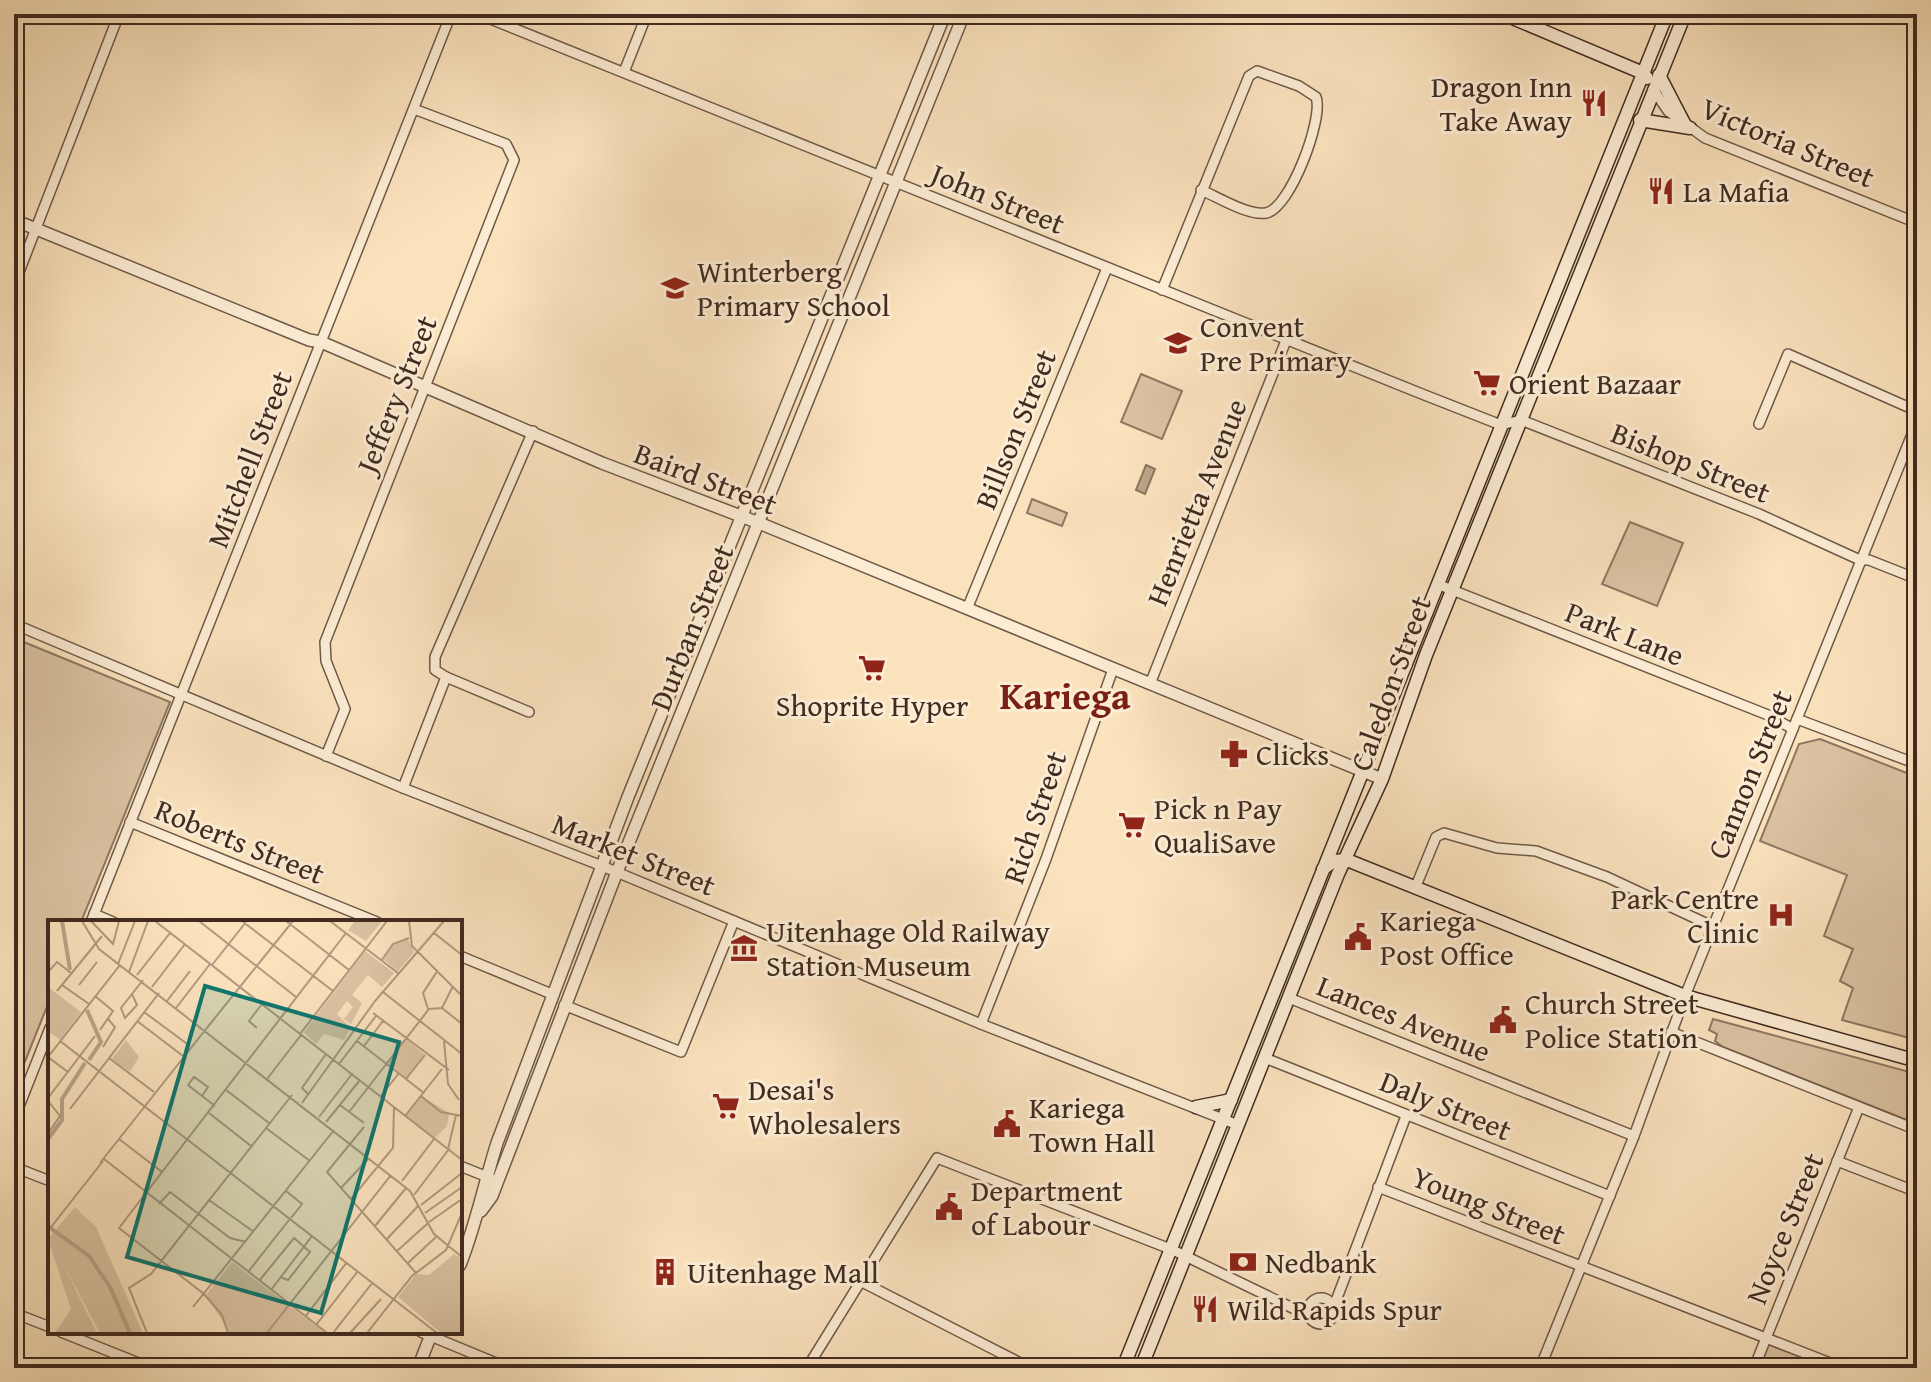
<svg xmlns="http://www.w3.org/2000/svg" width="1931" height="1382" viewBox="0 0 1931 1382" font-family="'Gentium Book Plus',serif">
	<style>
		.green { fill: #dbc3a2; stroke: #8e7761; stroke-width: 2 }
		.water { fill: #bba488; stroke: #8a745e; stroke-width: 2 }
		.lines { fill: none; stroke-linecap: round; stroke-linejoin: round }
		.minor-casing { stroke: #6f5947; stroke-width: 12 }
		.tertiary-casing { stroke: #6f5947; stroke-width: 14 }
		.secondary-casing { stroke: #412b20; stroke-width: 15 }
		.minor { stroke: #fcecd4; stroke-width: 9 }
		.tertiary { stroke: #fcecd4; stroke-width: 11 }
		.secondary { stroke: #fcecd4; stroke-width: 12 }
		.labels { text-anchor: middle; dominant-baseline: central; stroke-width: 6; stroke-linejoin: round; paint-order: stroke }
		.poi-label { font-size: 30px; fill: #412b20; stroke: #fcecd4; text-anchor: start }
		.street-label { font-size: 30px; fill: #412b20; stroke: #fcecd4 }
		.district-label { font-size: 38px; font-weight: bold; fill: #7a1f14; stroke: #fcecd4 }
		.inset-river { fill: none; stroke: #bba488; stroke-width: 4 }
		.inset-road { fill: none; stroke: #b0997e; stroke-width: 2 }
		.view { fill: #0f766e; fill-opacity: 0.15; stroke: #0f766e; stroke-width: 4 }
		.inset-edge { fill: none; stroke: #412b20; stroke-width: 4 }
	</style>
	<rect width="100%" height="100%" fill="#fae2bd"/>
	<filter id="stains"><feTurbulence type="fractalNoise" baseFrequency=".0025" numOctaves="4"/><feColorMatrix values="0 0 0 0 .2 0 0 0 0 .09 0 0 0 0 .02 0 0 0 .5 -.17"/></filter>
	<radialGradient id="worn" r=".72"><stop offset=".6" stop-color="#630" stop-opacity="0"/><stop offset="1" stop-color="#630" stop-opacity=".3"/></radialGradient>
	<g class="green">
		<path d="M1141,374L1182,391L1162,439L1121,422Z"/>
		<path d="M1032,499L1067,513L1062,526L1027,513Z"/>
		<path d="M1630,522L1683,543L1657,606L1602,584Z"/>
		<path d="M14,638L170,702L81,922H50V999L14,1089Z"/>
		<path d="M1820,739L1917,777V1040L1842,1020L1853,988L1840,981L1853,949L1824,936L1847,875L1760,841L1799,744Z"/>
		<path d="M1713,1019L1917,1074V1124L1723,1047L1715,1041L1717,1034L1709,1030Z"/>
		<path d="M1766,1337L1843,1368H1754Z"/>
	</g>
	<path class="water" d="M1146,465L1155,469L1145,494L1136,490Z"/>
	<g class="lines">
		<g class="minor-casing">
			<g id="minor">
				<path d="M478,14L1422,394L1501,425L1521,420L1759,514L1860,560H1869L1917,579"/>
				<path d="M624,72L647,14"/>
				<path d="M1653,89L1668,111L1705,138L1917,223"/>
				<path d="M14,285L119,14"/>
				<path d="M1162,290L1249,76L1257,71L1299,86L1316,97C1324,118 1290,209 1266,213C1248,216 1218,197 1201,190"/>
				<path d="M1759,424L1788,354L1917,411"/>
				<path d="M1437,584L1768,715L1793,729"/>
				<path d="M967,609L1107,268"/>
				<path d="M14,624L403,788L602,866L981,1024L1238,1125"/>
				<path d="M446,677L529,712"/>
				<path d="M1150,684L1287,338"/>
				<path d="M1797,719L1917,764"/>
				<path d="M326,756L345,709L326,661L325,642L514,160L506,144L414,109"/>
				<path d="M403,788L446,677L435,670V657L533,431"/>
				<path d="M130,822L377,922"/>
				<path d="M1416,886L1436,837L1444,833L1497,848L1536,851L1607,877L1714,927"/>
				<path d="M94,914L113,922"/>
				<path d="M91,922L451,14"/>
				<path d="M460,956L554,995"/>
				<path d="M1289,998L1634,1136"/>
				<path d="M564,1005L681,1052L734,921"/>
				<path d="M981,1024L1046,859L1113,669"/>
				<path d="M1671,1032L1917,1130"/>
				<path d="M1265,1058L1610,1196"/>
				<path d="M14,1119L50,1028"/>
				<path d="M1837,1161L1917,1192"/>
				<path d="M460,1166L490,1178"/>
				<path d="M14,1167L50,1181"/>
				<path d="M1378,1187L1843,1368"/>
				<path d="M860,1281L1030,1368"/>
				<circle cx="1321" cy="1311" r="13"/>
				<path d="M1334,1306L1406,1116"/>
				<path d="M14,1313L50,1327"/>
				<path d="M61,1332L151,1368"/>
				<path d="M421,1332L508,1368"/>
				<path d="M807,1368L937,1158L1173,1250L1309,1316"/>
				<path d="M1540,1368L1634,1136L1685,996L1917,422"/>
				<path d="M1754,1368L1859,1107"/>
			</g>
		</g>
		<g class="tertiary-casing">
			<g id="tertiary">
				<path d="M14,220L309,340L321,342L602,463L759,523L1382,779"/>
				<path d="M481,1211L492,1196L617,872L964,14"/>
				<path d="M460,1265C476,1225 484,1184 497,1143L628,797L945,14"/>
				<path d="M418,1368L432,1332"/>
			</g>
		</g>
		<g class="secondary-casing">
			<g id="secondary">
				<path d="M1503,14L1643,73L1647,78"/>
				<path d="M1659,75L1685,125"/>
				<path d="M1640,120L1690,128"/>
				<path d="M1323,869L1334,861L1347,860L1685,996L1917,1061"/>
				<path d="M1196,1107L1231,1100"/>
				<path d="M1123,1368L1667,14"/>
				<path d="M1141,1368L1338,874L1382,779L1426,655L1685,14"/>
			</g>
		</g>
		<use href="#minor" class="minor"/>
		<use href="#tertiary" class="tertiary"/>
		<use href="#secondary" class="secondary"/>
	</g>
	<defs>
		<g id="restaurant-bare" transform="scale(2.16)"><path d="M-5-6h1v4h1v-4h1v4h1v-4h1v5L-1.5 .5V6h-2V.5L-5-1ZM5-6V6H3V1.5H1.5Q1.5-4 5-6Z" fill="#8f2418" stroke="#fcecd4" stroke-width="2.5" paint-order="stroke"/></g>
		<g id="school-bare" transform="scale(2.16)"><path d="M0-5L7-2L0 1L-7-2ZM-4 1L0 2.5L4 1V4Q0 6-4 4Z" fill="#8f2418" stroke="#fcecd4" stroke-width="2.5" paint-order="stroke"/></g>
		<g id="supermarket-bare" transform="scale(2.16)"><path d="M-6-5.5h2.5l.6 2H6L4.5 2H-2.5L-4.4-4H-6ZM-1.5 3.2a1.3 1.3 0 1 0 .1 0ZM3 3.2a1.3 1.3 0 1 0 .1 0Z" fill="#8f2418" stroke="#fcecd4" stroke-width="2.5" paint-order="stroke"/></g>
		<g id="pharmacy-bare" transform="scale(2.16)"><path d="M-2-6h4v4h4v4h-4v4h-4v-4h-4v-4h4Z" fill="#8f2418" stroke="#fcecd4" stroke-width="2.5" paint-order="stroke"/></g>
		<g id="hospital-bare" transform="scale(2.16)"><path d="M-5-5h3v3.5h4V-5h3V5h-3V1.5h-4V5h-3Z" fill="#8f2418" stroke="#fcecd4" stroke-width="2.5" paint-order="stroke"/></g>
		<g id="civic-bare" transform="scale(2.16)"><path d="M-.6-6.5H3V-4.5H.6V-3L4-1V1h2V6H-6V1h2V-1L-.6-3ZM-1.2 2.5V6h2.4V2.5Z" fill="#8f2418" stroke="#fcecd4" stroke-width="2.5" paint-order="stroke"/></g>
		<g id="museum-bare" transform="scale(2.16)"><path d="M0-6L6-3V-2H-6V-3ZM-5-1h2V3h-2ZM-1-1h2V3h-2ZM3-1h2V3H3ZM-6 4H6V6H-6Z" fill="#8f2418" stroke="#fcecd4" stroke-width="2.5" paint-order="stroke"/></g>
		<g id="bank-bare" transform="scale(2.16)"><path d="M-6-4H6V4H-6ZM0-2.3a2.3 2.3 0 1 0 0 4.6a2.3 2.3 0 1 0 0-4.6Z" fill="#8f2418" stroke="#fcecd4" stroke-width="2.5" paint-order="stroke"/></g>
		<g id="building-bare" transform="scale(2.16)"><path d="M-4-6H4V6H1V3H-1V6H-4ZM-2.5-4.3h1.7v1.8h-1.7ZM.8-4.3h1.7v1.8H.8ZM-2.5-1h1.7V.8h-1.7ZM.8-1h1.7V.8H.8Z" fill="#8f2418" stroke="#fcecd4" stroke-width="2.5" paint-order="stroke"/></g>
	</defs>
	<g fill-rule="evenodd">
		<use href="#restaurant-bare" x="1594" y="103"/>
		<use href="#restaurant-bare" x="1661" y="191"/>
		<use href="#school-bare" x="675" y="288"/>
		<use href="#school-bare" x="1178" y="343"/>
		<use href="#supermarket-bare" x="1487" y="383"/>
		<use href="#supermarket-bare" x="872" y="668"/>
		<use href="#pharmacy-bare" x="1234" y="754"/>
		<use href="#supermarket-bare" x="1132" y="825"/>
		<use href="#hospital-bare" x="1781" y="915"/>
		<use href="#civic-bare" x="1358" y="937"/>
		<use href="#museum-bare" x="744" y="948"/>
		<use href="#civic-bare" x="1503" y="1020"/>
		<use href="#supermarket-bare" x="726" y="1106"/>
		<use href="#civic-bare" x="1007" y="1124"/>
		<use href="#civic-bare" x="949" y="1207"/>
		<use href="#bank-bare" x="1243" y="1262"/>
		<use href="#building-bare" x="665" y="1272"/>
		<use href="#restaurant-bare" x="1205" y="1309"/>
	</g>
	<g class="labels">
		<g class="poi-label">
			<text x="1572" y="86" text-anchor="end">Dragon Inn<tspan x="1572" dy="34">Take Away</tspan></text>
			<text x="1683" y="191">La Mafia</text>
			<text x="697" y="271">Winterberg<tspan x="697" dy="34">Primary School</tspan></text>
			<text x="1200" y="326">Convent<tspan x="1200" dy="34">Pre Primary</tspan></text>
			<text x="1509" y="383">Orient Bazaar</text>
			<text x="872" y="705" text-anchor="middle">Shoprite Hyper</text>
			<text x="1256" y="754">Clicks</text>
			<text x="1154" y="808">Pick n Pay<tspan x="1154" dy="34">QualiSave</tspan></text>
			<text x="1759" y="898" text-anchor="end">Park Centre<tspan x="1759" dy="34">Clinic</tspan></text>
			<text x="1380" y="920">Kariega<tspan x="1380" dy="34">Post Office</tspan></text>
			<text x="766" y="931">Uitenhage Old Railway<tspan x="766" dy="34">Station Museum</tspan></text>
			<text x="1525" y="1003">Church Street<tspan x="1525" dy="34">Police Station</tspan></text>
			<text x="748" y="1089">Desai's<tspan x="748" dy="34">Wholesalers</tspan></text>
			<text x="1029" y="1107">Kariega<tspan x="1029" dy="34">Town Hall</tspan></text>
			<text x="971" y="1190">Department<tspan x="971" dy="34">of Labour</tspan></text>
			<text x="1265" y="1262">Nedbank</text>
			<text x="687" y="1272">Uitenhage Mall</text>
			<text x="1227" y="1309">Wild Rapids Spur</text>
		</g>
		<g class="street-label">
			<text transform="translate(1788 142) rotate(23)">Victoria Street</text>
			<text transform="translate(998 198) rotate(22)">John Street</text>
			<text transform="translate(396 394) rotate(-68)">Jeffery Street</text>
			<text transform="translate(1015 429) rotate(-68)">Billson Street</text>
			<text transform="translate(249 459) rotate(-69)">Mitchell Street</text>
			<text transform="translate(1691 462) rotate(22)">Bishop Street</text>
			<text transform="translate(706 478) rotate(21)">Baird Street</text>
			<text transform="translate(1196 502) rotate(-68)">Henrietta Avenue</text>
			<text transform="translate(691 627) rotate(-68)">Durban Street</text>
			<text transform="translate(1625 633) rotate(22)">Park Lane</text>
			<text transform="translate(1390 683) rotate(-70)">Caledon Street</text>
			<text transform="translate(1749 774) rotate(-68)">Cannon Street</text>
			<text transform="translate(1034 817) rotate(-71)">Rich Street</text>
			<text transform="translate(240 841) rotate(22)">Roberts Street</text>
			<text transform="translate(634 854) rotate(22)">Market Street</text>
			<text transform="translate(1404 1018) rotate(22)">Lances Avenue</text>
			<text transform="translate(1446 1105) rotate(22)">Daly Street</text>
			<text transform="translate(1489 1205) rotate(22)">Young Street</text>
			<text transform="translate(1784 1228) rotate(-68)">Noyce Street</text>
		</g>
		<g class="district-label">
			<text x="1065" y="695">Kariega</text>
		</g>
	</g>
	<g transform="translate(48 920)">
		<rect width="414" height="414" fill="#fae2bd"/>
		<path d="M307,1H334L318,21L300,10ZM360,19L366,32L350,51L335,39L344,26ZM317,31L346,53L334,67L320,55L304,75L314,83L303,104L296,99L305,87L299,81L289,94L303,108L296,120L276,114L268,124L256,112ZM0,67L33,92L12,120L0,111ZM357,118L377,135L358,159L338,143ZM78,120L91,137L82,152L64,139ZM373,176L401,193L399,206L386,219L357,196ZM27,287L48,307L95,413H52L14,342L49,413H7L23,389L0,319ZM406,334L414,339V413H393L350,377L368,354L381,355ZM184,342L277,413H182L158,375Z" fill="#dbc3a2"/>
		<path class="inset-river" d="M14,1L22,50M39,90L53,122L41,140M0,219L14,200V179L37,143M1,307L41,336L62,367L82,413"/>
		<path class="inset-road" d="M34,1L51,29L362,271L386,314L414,337M43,1L65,24L71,1M107,1L414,240M151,1L248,77M194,1L285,71M238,1L301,50M282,1L350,53M361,1L364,26L414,76M386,13L414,35M333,41L345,24L361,18M70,44L87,1M164,45L198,2M0,52L9,42L23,53M81,52L100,1M89,55L122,13M14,65L41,84M31,65L49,42M104,67L137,24M9,71L54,16M335,72L414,134M84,74L89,85L77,98L73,88L95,60M47,76L65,91L52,110M119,81L142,51M128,88L162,44M394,88L405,66M380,89L375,73L390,50M96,92L142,126M325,93L401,150M89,101L135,136M209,108L201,101L214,84M158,109L245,1M252,114L339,1M12,121L389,413M309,121L376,173M396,121L400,164L411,180M316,126L335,101M55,127L67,107L60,99M61,138L106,172M291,144L328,96M20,152L0,137L72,45M219,159L253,115M358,159L377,135M178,170L221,203M260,174L254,168L278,134M154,176L160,167L146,157L140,165L154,176L167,186M333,176L351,153M373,176L393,192L414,196M0,178L47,116M0,181L12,196L1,212M254,183L327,81L396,1M292,185L316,203M22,189L111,73M301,192L381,89L394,88L414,104M161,193L203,226M357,196L394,149M271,197L304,154M278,202L312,160M316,207L279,252L368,353M218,208L262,241M71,219L114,252M400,229L408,195M56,239L279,413M52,243L158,109M354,261L386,219M293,268L321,238M238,271L254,284L243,298M366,275L401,229M303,279L345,228L346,188M161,280L206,312M111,284L122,272L182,318L198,322M373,285L414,253M377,293L414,267M381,302L414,279M327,306L358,268M0,311L55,241M339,319L371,285M349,331L379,304M360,343L388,317M200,352L241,300M211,361L246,318L262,332L240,360L232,357M223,370L264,316M145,387L286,210M257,397L299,342M268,405L310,351M99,413L81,368L103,354L244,175M180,413L174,395L156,374L71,308L298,13M219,413L343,255M285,413L325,362M302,413L333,379M319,413L364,356L398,330L414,293"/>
		<path class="view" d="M157,66L351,122L273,393L79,337Z"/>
		<rect width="414" height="414" class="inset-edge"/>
	</g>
	<rect width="1931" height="1382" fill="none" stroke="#fae2bd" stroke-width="48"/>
	<rect x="16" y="16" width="1899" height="1350" fill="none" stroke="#412b20" stroke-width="4"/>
	<rect x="24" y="24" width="1883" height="1334" fill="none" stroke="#412b20" stroke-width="2"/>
	<rect width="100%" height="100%" filter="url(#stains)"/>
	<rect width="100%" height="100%" fill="url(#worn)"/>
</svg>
